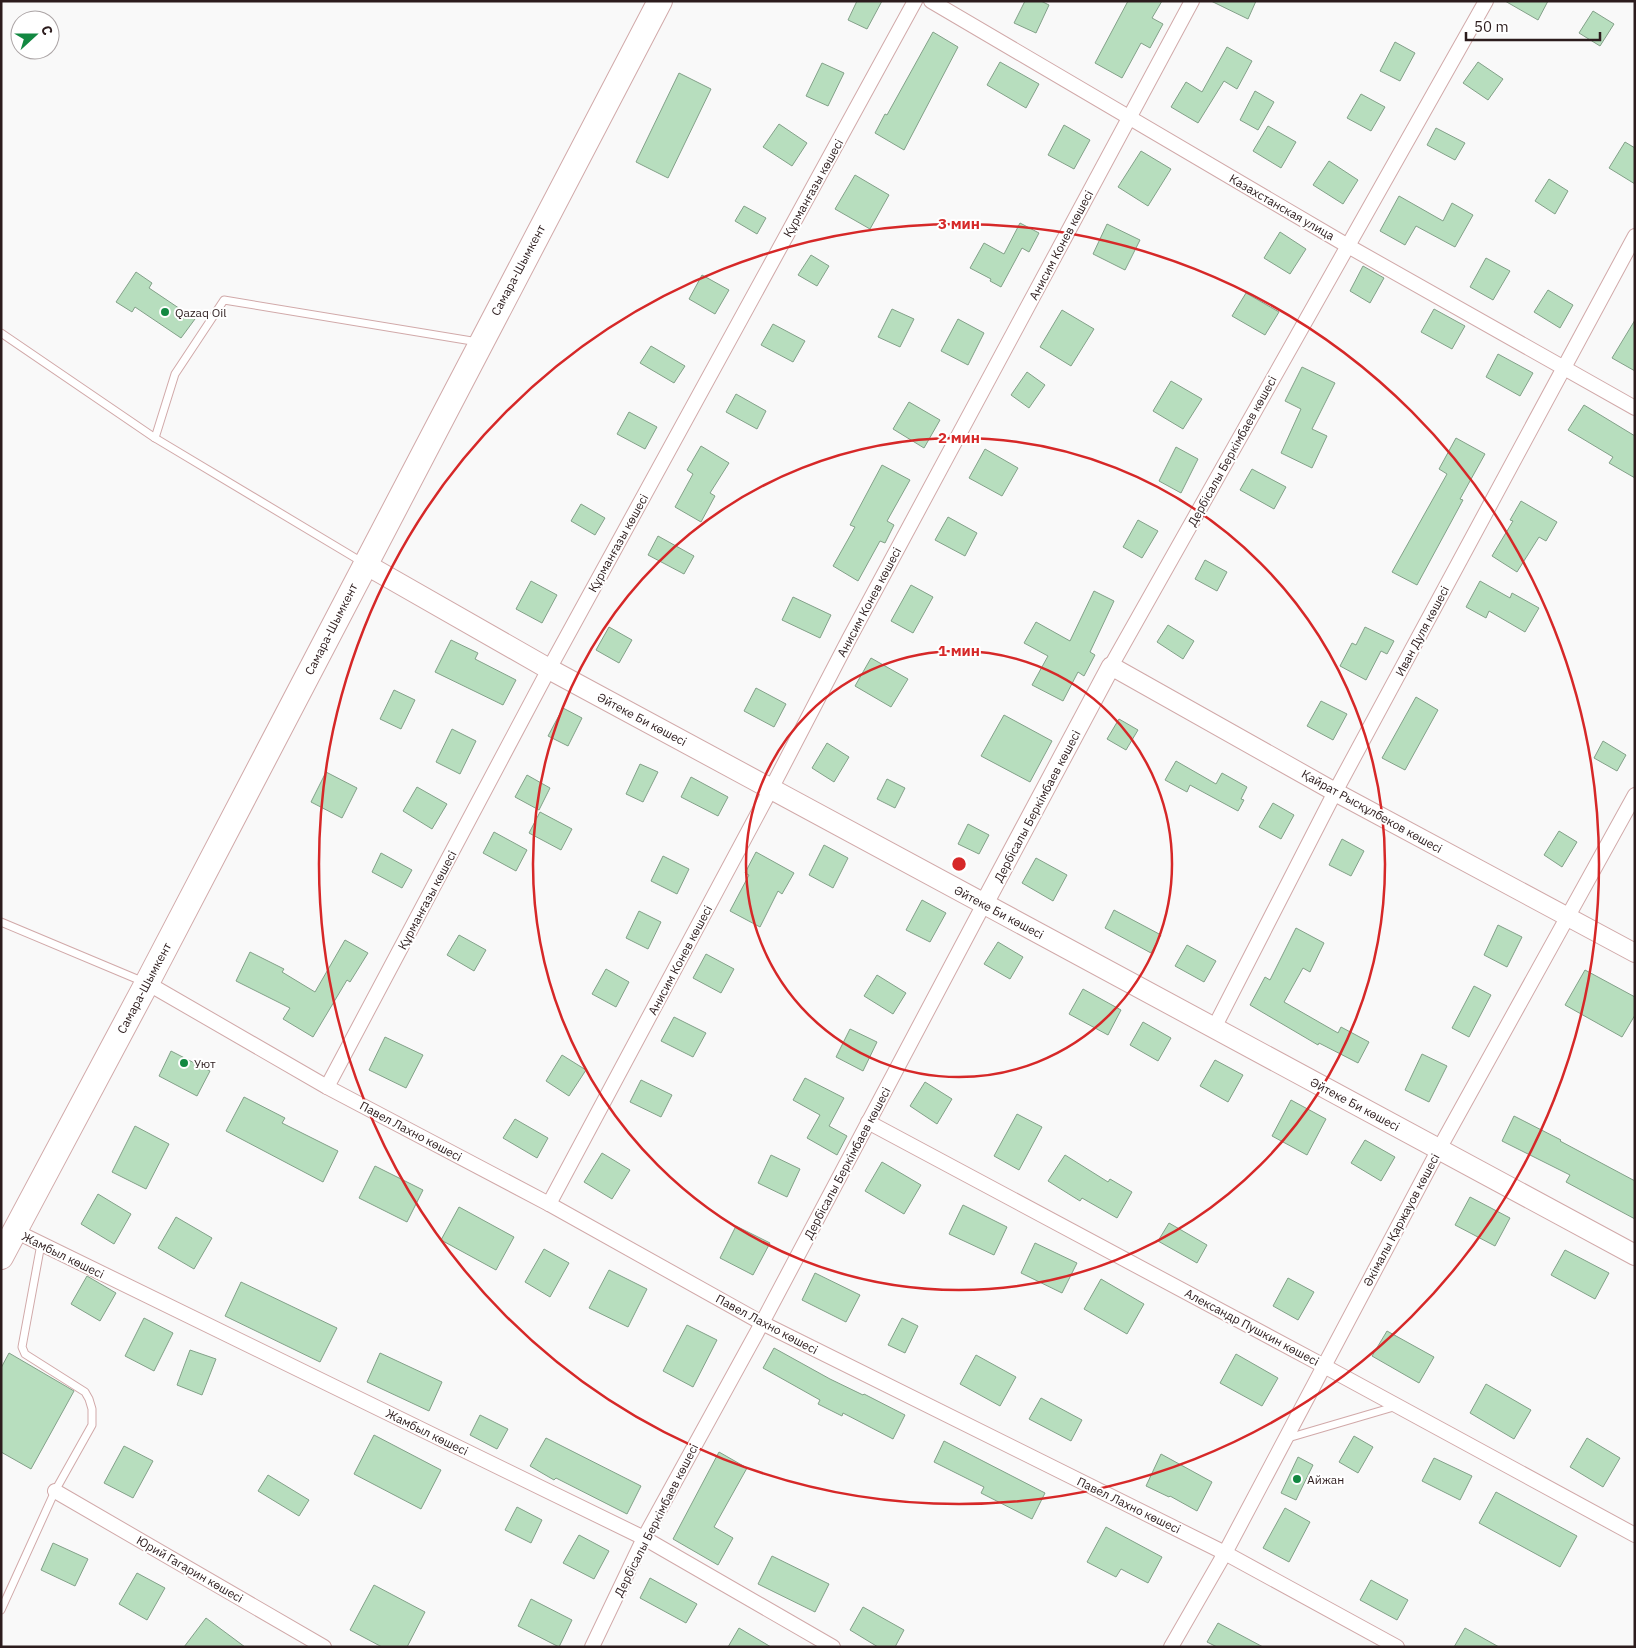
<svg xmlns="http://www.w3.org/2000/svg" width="1636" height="1648" viewBox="0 0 1636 1648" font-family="'IBM Plex Sans',sans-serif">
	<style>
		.building { fill: #b7debe; stroke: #83a189 }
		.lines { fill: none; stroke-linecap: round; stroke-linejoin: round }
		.service-casing { stroke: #d1a9a9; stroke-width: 9 }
		.minor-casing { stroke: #d1a9a9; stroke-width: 16 }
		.tertiary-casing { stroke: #d1a9a9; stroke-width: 20 }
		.secondary-casing { stroke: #d1a9a9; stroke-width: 22 }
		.trunk-casing { stroke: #d1a9a9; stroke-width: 26 }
		.service { stroke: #fff; stroke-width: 7 }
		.minor { stroke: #fff; stroke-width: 14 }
		.tertiary { stroke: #fff; stroke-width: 18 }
		.secondary { stroke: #fff; stroke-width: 20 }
		.trunk { stroke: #fff; stroke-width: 24 }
		.ring { fill: none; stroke: #d62828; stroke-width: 2.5 }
		.poi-dot { fill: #128841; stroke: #fff; stroke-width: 2 }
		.labels { text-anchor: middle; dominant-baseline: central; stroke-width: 4; stroke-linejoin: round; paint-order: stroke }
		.street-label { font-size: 12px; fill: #2c1c1d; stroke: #fff }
		.poi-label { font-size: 12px; fill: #2c1c1d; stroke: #fff; text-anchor: start }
		.centre { fill: #d62828; stroke: #fff; stroke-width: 2.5 }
		.ring-label { font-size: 15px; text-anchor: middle; font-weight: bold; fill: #d62828; stroke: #fff; stroke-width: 4; stroke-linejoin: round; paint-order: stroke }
	</style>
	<rect width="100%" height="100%" fill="#f9f9f9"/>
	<g class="building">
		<path d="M857,1H882L867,29L848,20Z"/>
		<path d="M1025,1H1041L1049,5L1036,33L1014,23Z"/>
		<path d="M1128,1H1162L1152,18L1163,24L1150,48L1141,43L1122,78L1095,63Z"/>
		<path d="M1211,1H1256L1248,19Z"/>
		<path d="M1505,1H1548L1538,20Z"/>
		<path d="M1593,11L1614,24L1600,46L1579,33Z"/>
		<path d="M933,32L958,47L904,150L875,133L885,114L887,115Z"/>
		<path d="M1395,42L1415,53L1400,81L1380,71Z"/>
		<path d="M1227,47L1252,61L1237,89L1224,81L1198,123L1171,107L1186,82L1202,92Z"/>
		<path d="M1000,62L1039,84L1026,108L987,85Z"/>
		<path d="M1478,62L1503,79L1488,100L1463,83Z"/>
		<path d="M822,63L844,73L828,106L806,96Z"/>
		<path d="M679,73L711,89L668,178L636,162Z"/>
		<path d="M1255,91L1274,102L1258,130L1240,120Z"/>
		<path d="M1361,94L1385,107L1371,131L1347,118Z"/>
		<path d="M779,124L807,143L792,166L763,147Z"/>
		<path d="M1064,125L1090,140L1074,169L1048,155Z"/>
		<path d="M1268,126L1296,142L1281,168L1253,151Z"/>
		<path d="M1436,128L1465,143L1455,160L1427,145Z"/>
		<path d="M1625,142L1635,148V184L1609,168Z"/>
		<path d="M1141,151L1171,169L1148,206L1118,187Z"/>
		<path d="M1329,161L1358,180L1343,204L1313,185Z"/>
		<path d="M855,175L889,195L870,229L835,209Z"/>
		<path d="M1549,179L1568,191L1555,214L1535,201Z"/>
		<path d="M1399,196L1443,221L1452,203L1473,215L1455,247L1416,226L1405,245L1380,231Z"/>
		<path d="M744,206L766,218L757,234L735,221Z"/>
		<path d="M1020,223L1039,233L1029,252L1022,248L1001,287L990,281L991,279L970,268L984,243L1004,254Z"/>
		<path d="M1107,224L1140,240L1125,270L1093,254Z"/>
		<path d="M1280,232L1306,249L1290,274L1264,258Z"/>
		<path d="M811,255L829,266L817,286L798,275Z"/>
		<path d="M1486,258L1510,271L1493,300L1470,287Z"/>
		<path d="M1363,266L1384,278L1370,303L1350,291Z"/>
		<path d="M136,272L152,283L149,288L195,319L181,338L135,307L132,312L116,302Z"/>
		<path d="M702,275L729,290L715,314L689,299Z"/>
		<path d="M1548,290L1573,305L1560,328L1534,312Z"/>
		<path d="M1246,293L1279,312L1265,335L1232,316Z"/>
		<path d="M892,309L914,319L900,347L878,337Z"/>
		<path d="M1434,309L1465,326L1452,349L1421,332Z"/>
		<path d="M1062,310L1094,329L1071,366L1040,347Z"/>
		<path d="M958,319L984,333L968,365L941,351Z"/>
		<path d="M1635,320V371L1612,358Z"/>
		<path d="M773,324L805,341L793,362L761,345Z"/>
		<path d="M651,346L685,366L674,383L640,363Z"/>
		<path d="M1498,354L1533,373L1520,396L1486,377Z"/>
		<path d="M1302,367L1335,383L1312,429L1327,436L1312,468L1281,453L1301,409L1285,401Z"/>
		<path d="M1027,372L1045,385L1029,408L1011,395Z"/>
		<path d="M1171,381L1202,399L1183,429L1153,411Z"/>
		<path d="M736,394L766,411L757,429L726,412Z"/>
		<path d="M909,402L940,420L924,448L893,429Z"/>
		<path d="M1584,405L1635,436V478L1609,463L1613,457L1568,430Z"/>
		<path d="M629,412L657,427L645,449L617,434Z"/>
		<path d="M1456,438L1485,454L1460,499L1463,500L1417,585L1392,572L1447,474L1439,469Z"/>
		<path d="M701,446L729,463L710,493L715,496L701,522L675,507L693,474L687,470Z"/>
		<path d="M1176,447L1198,459L1181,493L1159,481Z"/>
		<path d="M985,449L1018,468L1002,496L969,478Z"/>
		<path d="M882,465L910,480L887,521L894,525L885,543L880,541L858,581L833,566L855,527L850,525Z"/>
		<path d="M1252,469L1286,487L1274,509L1240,490Z"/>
		<path d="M1521,501L1557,522L1546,541L1539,537L1517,572L1492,556L1513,521L1510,520Z"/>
		<path d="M581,504L605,518L595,535L571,521Z"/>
		<path d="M948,517L977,533L965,556L935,540Z"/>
		<path d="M1138,520L1158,531L1142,558L1123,547Z"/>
		<path d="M658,536L694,556L684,574L648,555Z"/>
		<path d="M1205,560L1227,572L1217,591L1195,579Z"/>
		<path d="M531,581L557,595L542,623L516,609Z"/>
		<path d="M1480,581L1510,598L1512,593L1539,608L1525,632L1489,611L1486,618L1466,607Z"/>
		<path d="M911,585L933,597L913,633L891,621Z"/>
		<path d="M1094,591L1114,601L1090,652L1095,655L1084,676L1078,672L1063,701L1032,685L1048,656L1024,643L1036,622L1070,641Z"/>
		<path d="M793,597L831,615L820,638L782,620Z"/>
		<path d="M1168,625L1194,641L1183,659L1157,642Z"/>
		<path d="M609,627L632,640L619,663L596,650Z"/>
		<path d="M1365,627L1394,641L1387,654L1381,651L1366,680L1340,666L1352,643L1356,645Z"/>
		<path d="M451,640L478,653L475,659L516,680L503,705L435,672Z"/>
		<path d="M871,658L908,679L891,707L855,686Z"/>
		<path d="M756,688L786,704L774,727L744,711Z"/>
		<path d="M394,690L415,700L401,729L380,719Z"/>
		<path d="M1416,697L1438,710L1405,770L1382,758Z"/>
		<path d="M1321,701L1347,714L1333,740L1307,726Z"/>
		<path d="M563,708L582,718L568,746L548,736Z"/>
		<path d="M1004,715L1052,741L1030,782L981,756Z"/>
		<path d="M1119,719L1138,730L1126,750L1107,739Z"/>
		<path d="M452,729L476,741L460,774L436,762Z"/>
		<path d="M1603,741L1626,755L1617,771L1594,758Z"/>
		<path d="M827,743L849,757L834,782L812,768Z"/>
		<path d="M1176,761L1216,784L1222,773L1247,787L1241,799L1244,800L1238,811L1190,785L1187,792L1165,780Z"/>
		<path d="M640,764L658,772L643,802L626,794Z"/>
		<path d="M326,772L357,788L342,818L311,802Z"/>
		<path d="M527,775L550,788L539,810L515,797Z"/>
		<path d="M691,777L728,797L718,816L681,797Z"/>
		<path d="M887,779L905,788L895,808L877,799Z"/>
		<path d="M417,787L447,804L432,829L403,811Z"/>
		<path d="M1273,803L1294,815L1281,839L1259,827Z"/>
		<path d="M540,812L572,829L561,850L529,833Z"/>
		<path d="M968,824L989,835L979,854L958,844Z"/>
		<path d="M1559,831L1577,842L1562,867L1544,855Z"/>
		<path d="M494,832L527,850L516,871L483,853Z"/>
		<path d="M1342,839L1364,851L1351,876L1329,865Z"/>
		<path d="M824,845L848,858L833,888L809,875Z"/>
		<path d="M756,852L794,873L782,894L778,891L760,927L730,911L749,875L745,873Z"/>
		<path d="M381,853L412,870L402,888L372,872Z"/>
		<path d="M663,856L689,869L677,894L651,881Z"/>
		<path d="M1036,858L1067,875L1053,901L1022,883Z"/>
		<path d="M922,900L946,913L930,942L906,930Z"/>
		<path d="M1114,910L1161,935L1151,953L1105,928Z"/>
		<path d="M639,911L661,922L648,949L626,938Z"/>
		<path d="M1498,925L1522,937L1507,967L1484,955Z"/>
		<path d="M1296,928L1324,943L1310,972L1303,968L1284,1002L1338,1033L1341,1027L1369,1042L1358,1063L1319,1043L1318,1045L1250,1005L1265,977L1270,980Z"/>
		<path d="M459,935L486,950L474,971L447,955Z"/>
		<path d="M345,940L368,953L350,982L347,980L313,1037L283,1019L290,1008L236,981L250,952L284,969L282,972L315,992Z"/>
		<path d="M998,942L1023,957L1010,979L984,964Z"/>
		<path d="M1187,945L1216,961L1204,982L1175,966Z"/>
		<path d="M706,954L734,969L721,993L693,978Z"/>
		<path d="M606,969L629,982L616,1007L592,994Z"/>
		<path d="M1585,970L1635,997V1015L1622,1037L1565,1005Z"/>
		<path d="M877,975L906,993L893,1014L864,996Z"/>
		<path d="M1474,986L1491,995L1469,1037L1452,1028Z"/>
		<path d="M1083,989L1121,1010L1108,1035L1069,1014Z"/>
		<path d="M674,1017L706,1033L693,1057L661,1041Z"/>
		<path d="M1143,1022L1171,1038L1158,1061L1130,1045Z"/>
		<path d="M850,1029L877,1042L863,1071L836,1057Z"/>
		<path d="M385,1037L423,1055L406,1088L369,1070Z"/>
		<path d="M171,1051L210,1071L197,1096L159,1076Z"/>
		<path d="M1422,1054L1447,1066L1429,1102L1405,1090Z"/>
		<path d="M562,1055L586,1070L569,1096L546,1081Z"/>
		<path d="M1215,1060L1243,1075L1228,1102L1200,1086Z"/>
		<path d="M805,1078L844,1098L829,1126L847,1136L837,1155L807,1138L820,1115L793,1100Z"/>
		<path d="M641,1080L672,1095L661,1117L630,1102Z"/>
		<path d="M925,1082L952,1099L937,1124L910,1106Z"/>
		<path d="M244,1097L285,1118L282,1123L338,1151L323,1182L226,1131Z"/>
		<path d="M1291,1100L1326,1119L1307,1155L1272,1136Z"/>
		<path d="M1017,1114L1042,1127L1019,1170L994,1156Z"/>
		<path d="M1514,1116L1561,1140L1560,1141L1635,1181V1219L1566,1182L1570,1175L1502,1141Z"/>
		<path d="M515,1119L548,1138L537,1158L503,1138Z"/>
		<path d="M135,1126L169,1144L146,1189L112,1172Z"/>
		<path d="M1365,1140L1395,1157L1381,1181L1351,1163Z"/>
		<path d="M602,1153L630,1170L612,1199L584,1182Z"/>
		<path d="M771,1155L800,1169L787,1197L758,1183Z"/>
		<path d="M1065,1155L1108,1182L1110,1179L1132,1192L1117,1218L1082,1198L1080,1201L1048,1181Z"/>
		<path d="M882,1162L921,1185L904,1214L865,1191Z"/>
		<path d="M375,1166L423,1190L407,1222L359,1198Z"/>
		<path d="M98,1194L131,1214L114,1244L81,1224Z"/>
		<path d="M1470,1197L1510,1218L1495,1246L1455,1225Z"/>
		<path d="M963,1205L1007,1227L994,1255L949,1234Z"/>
		<path d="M459,1207L514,1237L496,1270L441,1240Z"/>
		<path d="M176,1217L212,1238L194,1269L158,1248Z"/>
		<path d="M1169,1223L1207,1245L1197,1263L1158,1241Z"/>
		<path d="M736,1226L770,1243L753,1275L720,1258Z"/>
		<path d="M1035,1243L1077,1263L1062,1293L1021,1273Z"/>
		<path d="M544,1249L569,1263L550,1297L525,1282Z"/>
		<path d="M1565,1250L1609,1273L1595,1299L1551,1275Z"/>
		<path d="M609,1270L647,1289L628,1327L589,1308Z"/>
		<path d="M815,1273L860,1295L846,1322L802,1300Z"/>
		<path d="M87,1276L116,1293L100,1321L71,1304Z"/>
		<path d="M1288,1278L1314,1292L1298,1320L1273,1306Z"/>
		<path d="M1101,1279L1144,1304L1127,1334L1084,1309Z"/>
		<path d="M241,1282L337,1328L320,1362L225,1316Z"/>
		<path d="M144,1318L173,1333L154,1371L125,1356Z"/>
		<path d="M902,1318L918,1326L905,1353L888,1345Z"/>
		<path d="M687,1325L717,1340L693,1387L663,1371Z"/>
		<path d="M1387,1331L1434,1357L1419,1383L1372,1356Z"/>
		<path d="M774,1348L830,1379L863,1395L864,1394L905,1415L893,1439L843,1413L842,1416L818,1404L820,1400L763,1368Z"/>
		<path d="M190,1350L216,1359L202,1395L177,1385Z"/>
		<path d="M9,1353L74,1391L31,1469L1,1452V1368Z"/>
		<path d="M380,1353L442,1382L429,1411L367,1382Z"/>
		<path d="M1236,1354L1278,1378L1262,1406L1220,1383Z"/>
		<path d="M976,1355L1016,1377L1000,1406L960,1384Z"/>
		<path d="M1486,1384L1531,1410L1514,1439L1470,1413Z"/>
		<path d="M1041,1398L1082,1420L1071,1441L1029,1419Z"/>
		<path d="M480,1415L508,1429L497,1449L470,1435Z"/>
		<path d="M374,1435L441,1470L421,1509L354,1474Z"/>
		<path d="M1354,1436L1373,1447L1358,1473L1339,1462Z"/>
		<path d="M546,1438L641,1486L627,1514L556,1478L554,1480L530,1466Z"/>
		<path d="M1587,1438L1620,1458L1603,1487L1570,1467Z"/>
		<path d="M944,1441L1045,1493L1032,1519L981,1493L984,1487L934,1462Z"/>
		<path d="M124,1446L153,1461L133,1498L104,1483Z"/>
		<path d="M719,1452L747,1468L714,1527L733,1538L718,1565L673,1539Z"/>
		<path d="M1161,1454L1212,1482L1197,1511L1170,1496L1169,1497L1146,1486Z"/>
		<path d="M1298,1457L1313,1465L1296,1500L1281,1493Z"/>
		<path d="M1434,1458L1472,1476L1460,1500L1422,1481Z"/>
		<path d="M268,1475L309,1500L299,1516L258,1491Z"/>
		<path d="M1496,1492L1577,1536L1560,1567L1479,1523Z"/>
		<path d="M517,1507L542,1520L531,1543L505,1530Z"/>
		<path d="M1285,1508L1310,1522L1289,1562L1263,1548Z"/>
		<path d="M1106,1527L1162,1557L1148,1583L1121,1569L1116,1577L1087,1562Z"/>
		<path d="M579,1535L609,1551L594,1579L563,1563Z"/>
		<path d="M53,1543L88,1559L75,1586L41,1570Z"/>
		<path d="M772,1556L829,1584L815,1612L758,1584Z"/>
		<path d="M137,1573L165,1588L147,1620L119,1604Z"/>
		<path d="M650,1578L697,1604L686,1623L640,1598Z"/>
		<path d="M1371,1580L1408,1600L1397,1620L1360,1600Z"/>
		<path d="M374,1585L425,1612L407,1647H382L350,1630Z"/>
		<path d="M531,1599L572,1620L559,1647L518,1626Z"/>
		<path d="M863,1607L904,1630L895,1647H878L850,1630Z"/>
		<path d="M206,1618L245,1647H184Z"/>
		<path d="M1218,1623L1263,1647H1217L1207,1642Z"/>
		<path d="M739,1628L771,1647H728Z"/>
		<path d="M1465,1628L1499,1647H1454Z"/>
	</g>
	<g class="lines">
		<g class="service-casing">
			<g id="service">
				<path d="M1,333L155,438L362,562"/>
				<path d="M155,438L175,374L224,300L478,342"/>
				<path d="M1,922L144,982"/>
				<path d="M1288,1438L1397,1406"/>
				<path d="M1,1610L55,1491L92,1425V1409L89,1399L85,1392L25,1354L22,1347L41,1244"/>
			</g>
		</g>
		<g class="minor-casing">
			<g id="minor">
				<path d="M931,1L1348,246L1635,408"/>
				<path d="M1111,666L1486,1"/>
				<path d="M147,983L327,1087L549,1204L762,1323L1225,1553L1397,1647"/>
				<path d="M1214,1028L1335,792L1635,236"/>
				<path d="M327,1087L549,669L915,1"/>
				<path d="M868,1122L1324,1366L1635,1535"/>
				<path d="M549,1204L771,789L849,639L1192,1"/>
				<path d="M15,1231L644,1538L833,1647"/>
				<path d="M55,1491L324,1647"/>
				<path d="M592,1647L644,1538L762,1323L984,904"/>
				<path d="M1171,1647L1225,1553L1439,1149L1635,795"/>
			</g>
		</g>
		<g class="tertiary-casing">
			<path id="tertiary" d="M984,904L1111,666L1335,792L1635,953"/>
		</g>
		<g class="secondary-casing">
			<path id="secondary" d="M365,564L549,669L1635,1255"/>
		</g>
		<g class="trunk-casing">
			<path id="trunk" d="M1,1257L147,983L660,1"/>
		</g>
		<use href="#service" class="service"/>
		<use href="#minor" class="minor"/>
		<use href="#tertiary" class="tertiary"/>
		<use href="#secondary" class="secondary"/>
		<use href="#trunk" class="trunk"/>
	</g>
	<g class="ring">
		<circle cx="959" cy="864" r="213"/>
		<circle cx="959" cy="864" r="426"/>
		<circle cx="959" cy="864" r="640"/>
	</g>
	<g class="poi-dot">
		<circle cx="165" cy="312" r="5"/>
		<circle cx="184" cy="1063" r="5"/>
		<circle cx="1297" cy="1479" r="5"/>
	</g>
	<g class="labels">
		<g class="street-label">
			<text transform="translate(813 188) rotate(-61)">Құрманғазы көшесі</text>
			<text transform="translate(1282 207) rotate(30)">Казахстанская улица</text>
			<text transform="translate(1061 245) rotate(-62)">Анисим Конев көшесі</text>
			<text transform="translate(518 270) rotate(-62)">Самара-Шымкент</text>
			<text transform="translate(1232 451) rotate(-61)">Дербісалы Беркімбаев көшесі</text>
			<text transform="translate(618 543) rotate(-61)">Құрманғазы көшесі</text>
			<text transform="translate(869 602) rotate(-62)">Анисим Конев көшесі</text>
			<text transform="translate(331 629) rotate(-63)">Самара-Шымкент</text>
			<text transform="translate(1422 631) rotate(-62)">Иван Дуля көшесі</text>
			<text transform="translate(642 719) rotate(28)">Әйтеке Би көшесі</text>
			<text transform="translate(1037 806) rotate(-62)">Дербісалы Беркімбаев көшесі</text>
			<text transform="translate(1372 811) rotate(29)">Қайрат Рысқұлбеков көшесі</text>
			<text transform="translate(427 900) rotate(-62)">Құрманғазы көшесі</text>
			<text transform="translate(999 912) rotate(28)">Әйтеке Би көшесі</text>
			<text transform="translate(680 960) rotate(-62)">Анисим Конев көшесі</text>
			<text transform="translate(144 988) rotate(-62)">Самара-Шымкент</text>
			<text transform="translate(1355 1104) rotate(28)">Әйтеке Би көшесі</text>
			<text transform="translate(411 1131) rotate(28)">Павел Лахно көшесі</text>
			<text transform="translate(847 1163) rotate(-62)">Дербісалы Беркімбаев көшесі</text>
			<text transform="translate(1401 1220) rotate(-62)">Әкімалы Қаржауов көшесі</text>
			<text transform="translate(63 1255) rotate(26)">Жамбыл көшесі</text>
			<text transform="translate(767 1324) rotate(28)">Павел Лахно көшесі</text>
			<text transform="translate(1252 1327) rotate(28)">Александр Пушкин көшесі</text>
			<text transform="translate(427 1432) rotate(26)">Жамбыл көшесі</text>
			<text transform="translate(1129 1505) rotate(26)">Павел Лахно көшесі</text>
			<text transform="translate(656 1520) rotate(-63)">Дербісалы Беркімбаев көшесі</text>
			<text transform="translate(190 1569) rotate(30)">Юрий Гагарин көшесі</text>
		</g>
		<g class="poi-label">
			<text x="175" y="312">Qazaq Oil</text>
			<text x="194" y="1063">Уют</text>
			<text x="1307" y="1479">Айжан</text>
		</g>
	</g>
	<circle cx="959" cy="864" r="8" class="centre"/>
	<g class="ring-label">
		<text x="959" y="229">3 мин</text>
		<text x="959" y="443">2 мин</text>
		<text x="959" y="656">1 мин</text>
	</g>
	<rect width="1636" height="1648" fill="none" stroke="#2c1c1d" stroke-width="5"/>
	<g transform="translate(35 35) rotate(69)"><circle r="24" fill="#ffffff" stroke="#aba4a5"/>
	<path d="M0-4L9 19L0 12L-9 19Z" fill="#128841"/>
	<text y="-8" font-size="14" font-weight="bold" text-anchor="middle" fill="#2c1c1d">С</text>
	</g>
	<path d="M1466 32v8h134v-8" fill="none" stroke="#2c1c1d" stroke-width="2.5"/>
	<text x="1474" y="32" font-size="15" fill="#2c1c1d" stroke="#ffffff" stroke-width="4" paint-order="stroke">50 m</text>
</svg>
